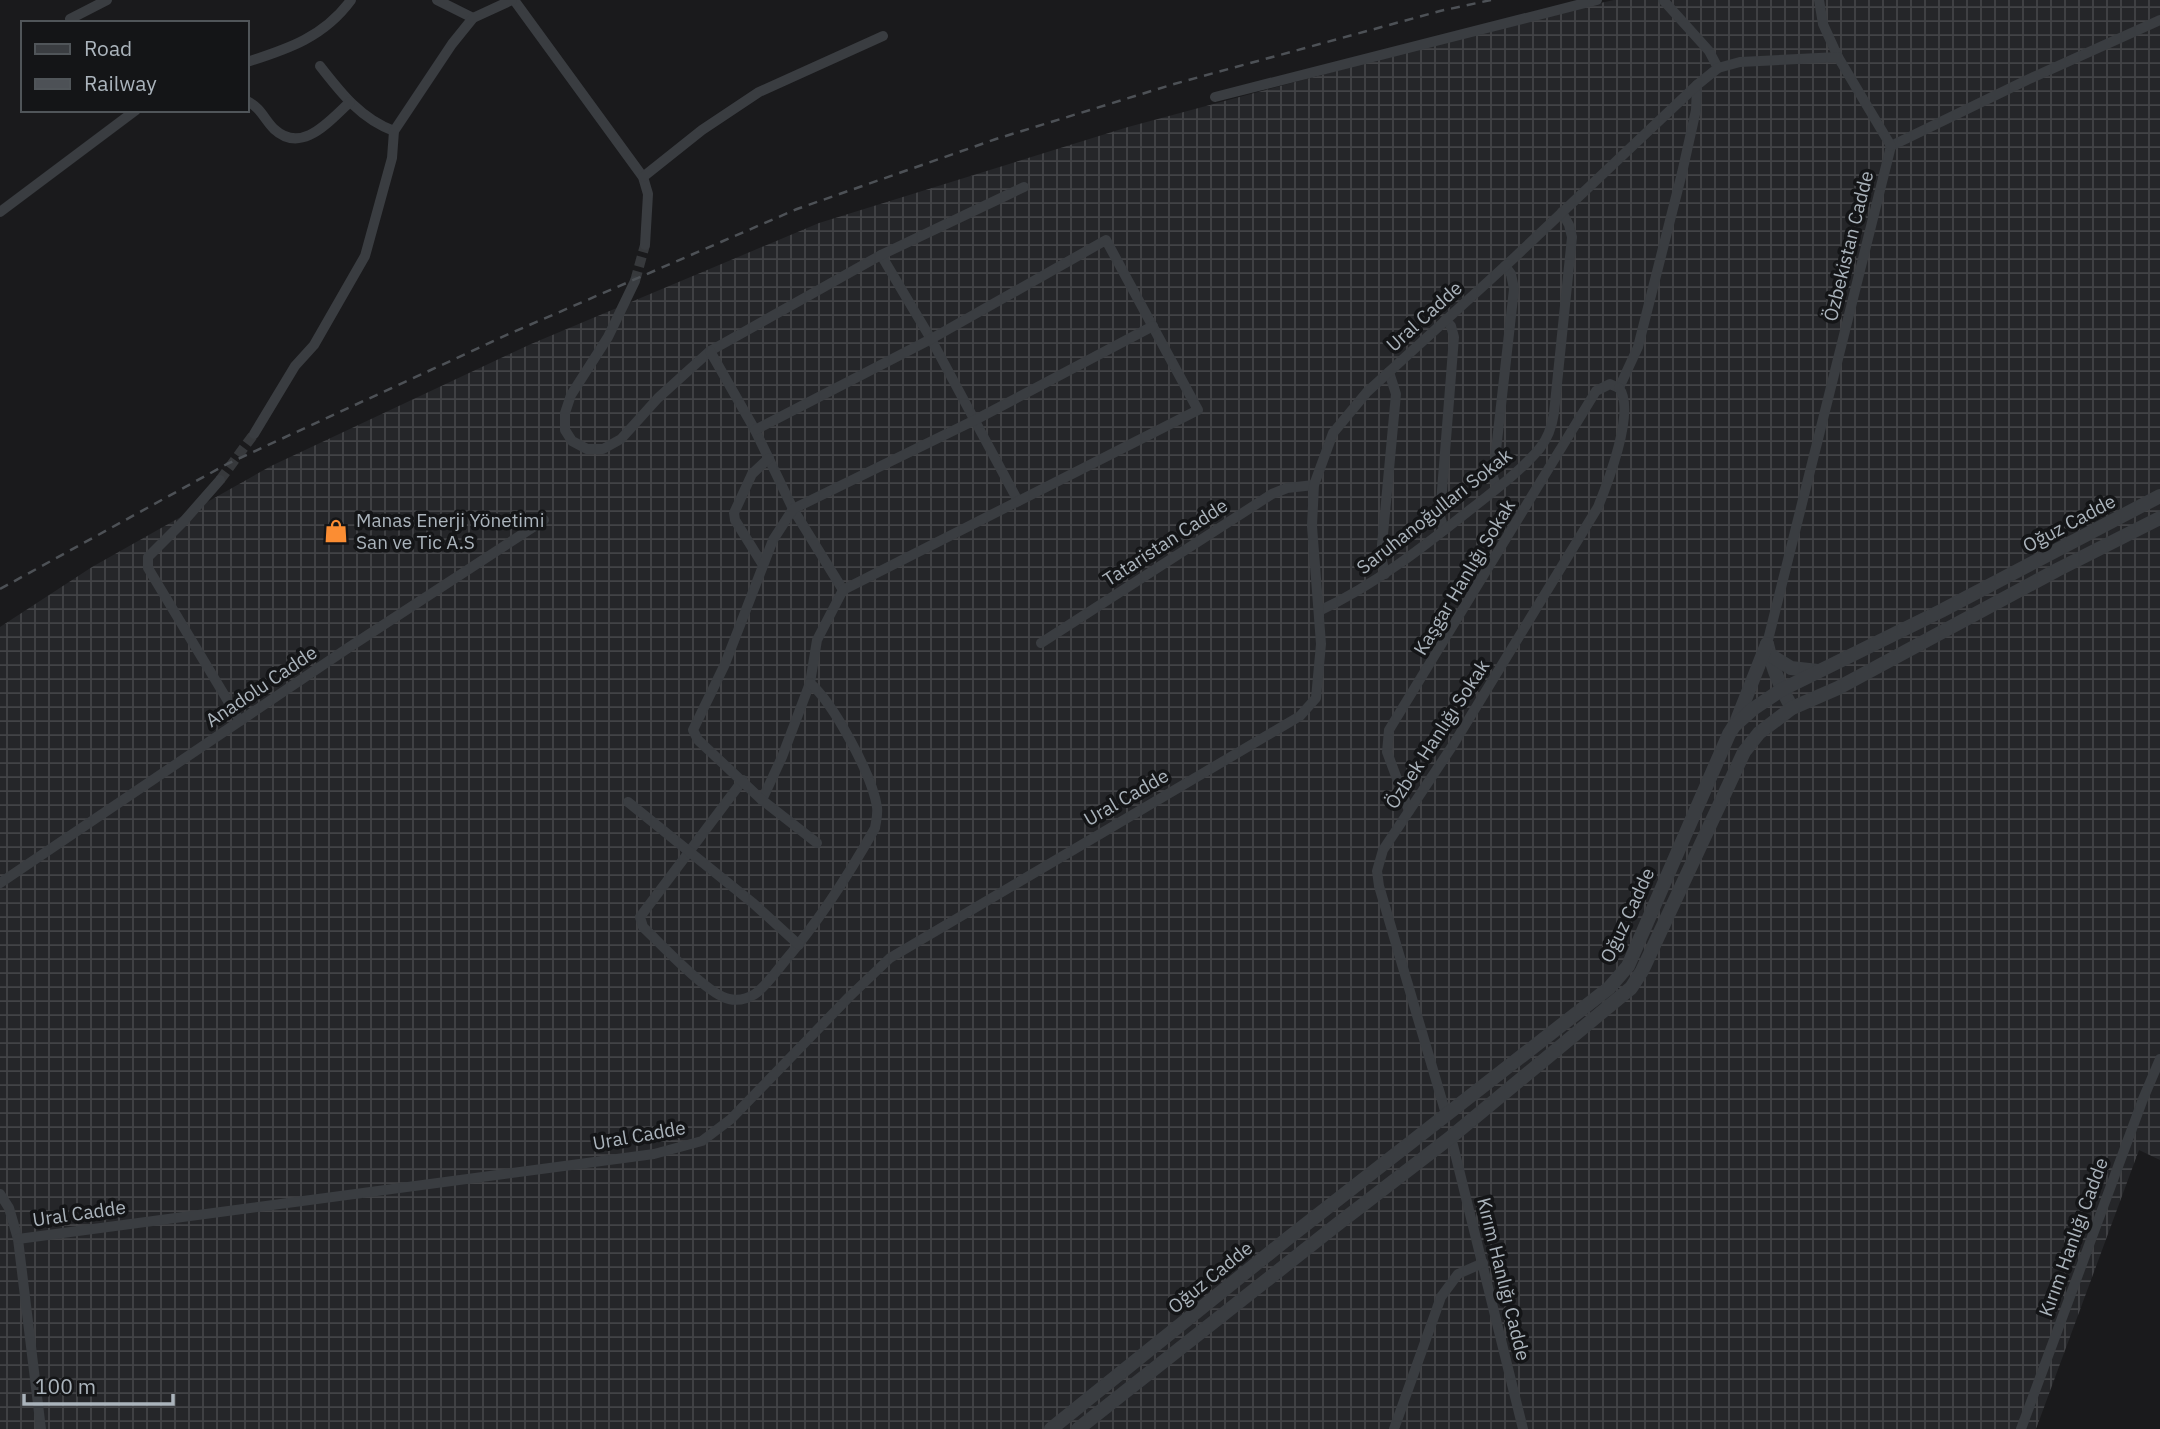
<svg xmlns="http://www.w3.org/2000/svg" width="2160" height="1429" viewBox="0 0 2160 1429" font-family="'IBM Plex Sans',sans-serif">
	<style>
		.industrial { fill: url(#industrial-grid) }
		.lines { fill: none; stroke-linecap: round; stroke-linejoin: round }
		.minor-tunnel { stroke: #37393c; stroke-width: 10; stroke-dasharray: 10 5; stroke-linecap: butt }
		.minor { stroke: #3a3d41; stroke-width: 10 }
		.tertiary { stroke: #3a3d41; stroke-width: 14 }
		.rail { stroke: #4d5156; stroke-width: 2.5; stroke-dasharray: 9 7; stroke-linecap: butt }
		.labels { text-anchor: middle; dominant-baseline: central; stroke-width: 7; stroke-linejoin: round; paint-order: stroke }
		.street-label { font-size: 19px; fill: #abb4bc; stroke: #141517 }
		.poi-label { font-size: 19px; fill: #abb4bc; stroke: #141517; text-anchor: start }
	</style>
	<defs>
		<pattern id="industrial-grid" width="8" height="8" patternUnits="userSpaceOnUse" patternTransform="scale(1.75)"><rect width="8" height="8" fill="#252629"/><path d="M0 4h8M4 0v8" fill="none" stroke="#424346"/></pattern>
	</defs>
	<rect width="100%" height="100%" fill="#1a1a1c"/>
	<path class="industrial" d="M1614,0H2160V1160L2139,1150L2036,1429H0V627L92,567L271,466L531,344L819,223L1128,127L1537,17Z"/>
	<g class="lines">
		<g class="minor-tunnel">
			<path d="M635,281L645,245"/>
			<path d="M220,480L254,434"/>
		</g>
		<g class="minor">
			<path d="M437,0L473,18"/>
			<path d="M514,0L643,177L648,194L645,245"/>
			<path d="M1663,0L1709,51L1718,68"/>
			<path d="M1819,0L1823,24L1838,57"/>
			<path d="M70,19L107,0"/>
			<path d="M247,62C288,49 324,37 351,0"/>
			<path d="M320,66C341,93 361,119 394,131"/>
			<path d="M1215,97L1597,0"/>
			<path d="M247,101C261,108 264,119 274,129C302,155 329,121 350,102"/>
			<path d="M643,177L702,130L759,92L883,36"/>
			<path d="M0,212L136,110"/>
			<path d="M881,255L931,339L1018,501"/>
			<path d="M635,281L608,337L571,395L565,413V430L572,441L587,449H603L621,439L658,398L710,351L881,255L1024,187"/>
			<path d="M710,351L755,430L793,509L843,590"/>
			<path d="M1619,388L1638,347L1682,173L1696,110L1697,85"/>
			<path d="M755,430L931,339L1106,240L1198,410L843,590L817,640L810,683L782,757L762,800"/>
			<path d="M254,434L295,366L314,345L365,256L392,158L394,131L452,44L473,18L512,0"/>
			<path d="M220,480L184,521L148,557V568L240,721"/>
			<path d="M1497,487L1493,477L1514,289L1511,274L1505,266"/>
			<path d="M1444,530L1440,516L1454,337L1451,326L1445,320"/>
			<path d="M763,565L735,520L734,513L752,474L769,458"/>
			<path d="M1385,574L1381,556L1396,394L1389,372"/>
			<path d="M1319,611C1375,585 1423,547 1471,509C1494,491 1521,471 1540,448C1548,438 1552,426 1554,413L1572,237L1569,225L1562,212"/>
			<path d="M1041,643L1272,494L1287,488L1314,485"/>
			<path d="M1767,644L1891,146L2027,80L2160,20"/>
			<path d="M743,780L640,917L643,927C660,943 708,995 729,999C738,1001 747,999 755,994C766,986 775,973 784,962C819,921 848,876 875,828C876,821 878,815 877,807C872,775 834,704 810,683"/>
			<path d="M628,802L754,904L799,945"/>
			<path d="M1409,811L1387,752L1389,730L1596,391L1610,384L1619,388"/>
			<path d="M817,843L762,800L698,740L693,730L725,664L773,540L793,509L975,420L1153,326"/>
			<path d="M0,883L348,648L544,520"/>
			<path d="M1446,1114L1379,886L1377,871L1383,850L1453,745L1598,507C1608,482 1636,410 1619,388"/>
			<path d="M1451,1137L1523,1429"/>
			<path d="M0,1194L9,1208L18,1239L41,1429"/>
			<path d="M18,1239L654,1154L702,1141L731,1119L849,997L890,958L1300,716L1316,698L1321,644L1312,526L1314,485L1333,433L1367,392L1515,257L1697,85L1718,68L1740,62L1838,57L1891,146"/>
			<path d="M1394,1429L1441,1297L1458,1274L1483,1263"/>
			<path d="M2021,1429L2143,1099L2160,1059"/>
		</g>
		<g class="tertiary">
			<path d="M1767,644C1772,667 1780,687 1792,708"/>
			<path d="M1770,655L1791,668L1818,671"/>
			<path d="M1737,720L1767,644"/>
			<path d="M1051,1429L1287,1239L1609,988L1628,966L1729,734L1734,726L1753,709L1781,690L1941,611L2160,496"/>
			<path d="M1078,1429L1339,1223L1451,1137L1631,988L1642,971L1744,752L1759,733L1792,708L1838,688L2057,570L2160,518"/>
		</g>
		<path class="rail" d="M0,589L227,464L511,333L797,209L996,139L1174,84L1440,11L1491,0"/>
	</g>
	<defs>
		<g id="shop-bare" transform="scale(1.89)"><path d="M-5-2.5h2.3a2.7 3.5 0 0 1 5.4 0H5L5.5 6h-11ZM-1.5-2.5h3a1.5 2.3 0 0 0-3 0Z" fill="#fb8d33" stroke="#141517" stroke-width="2.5" paint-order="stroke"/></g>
	</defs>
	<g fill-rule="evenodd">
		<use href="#shop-bare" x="336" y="531"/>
	</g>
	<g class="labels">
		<g class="street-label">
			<text transform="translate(1848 246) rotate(-76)">Özbekistan Cadde</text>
			<text transform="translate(1424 316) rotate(-42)">Ural Cadde</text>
			<text transform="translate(1434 511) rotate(-38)">Saruhanoğulları Sokak</text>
			<text transform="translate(2069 523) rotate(-28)">Oğuz Cadde</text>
			<text transform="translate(1165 542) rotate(-33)">Tataristan Cadde</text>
			<text transform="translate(1464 577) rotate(-59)">Kaşgar Hanlığı Sokak</text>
			<text transform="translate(261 686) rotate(-34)">Anadolu Cadde</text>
			<text transform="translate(1437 734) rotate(-57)">Özbek Hanlığı Sokak</text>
			<text transform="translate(1126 797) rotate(-30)">Ural Cadde</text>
			<text transform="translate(1627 915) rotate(-65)">Oğuz Cadde</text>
			<text transform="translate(639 1135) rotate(-10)">Ural Cadde</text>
			<text transform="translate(79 1213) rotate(-8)">Ural Cadde</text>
			<text transform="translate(2073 1237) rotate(-70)">Kırım Hanlığı Cadde</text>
			<text transform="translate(1210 1277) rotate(-39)">Oğuz Cadde</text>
			<text transform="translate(1504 1279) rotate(76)">Kırım Hanlığı Cadde</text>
		</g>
		<g class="poi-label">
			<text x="356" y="520">Manas Enerji Yönetimi<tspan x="356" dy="22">San ve Tic A.S</tspan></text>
		</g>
	</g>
	<rect x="21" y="21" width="228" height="91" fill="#141517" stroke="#505559" stroke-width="2"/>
	<rect x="35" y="44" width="35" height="10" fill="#3a3d41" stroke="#505559" stroke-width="2"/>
	<text x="84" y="56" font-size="21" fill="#abb4bc">Road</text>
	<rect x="35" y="79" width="35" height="10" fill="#4d5156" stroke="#505559" stroke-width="2"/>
	<text x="84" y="91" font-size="21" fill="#abb4bc">Railway</text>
	<path d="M24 1394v10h149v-10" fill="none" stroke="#abb4bc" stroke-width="3.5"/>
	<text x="35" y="1394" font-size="21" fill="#abb4bc" stroke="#141517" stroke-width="5" paint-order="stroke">100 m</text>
</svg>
